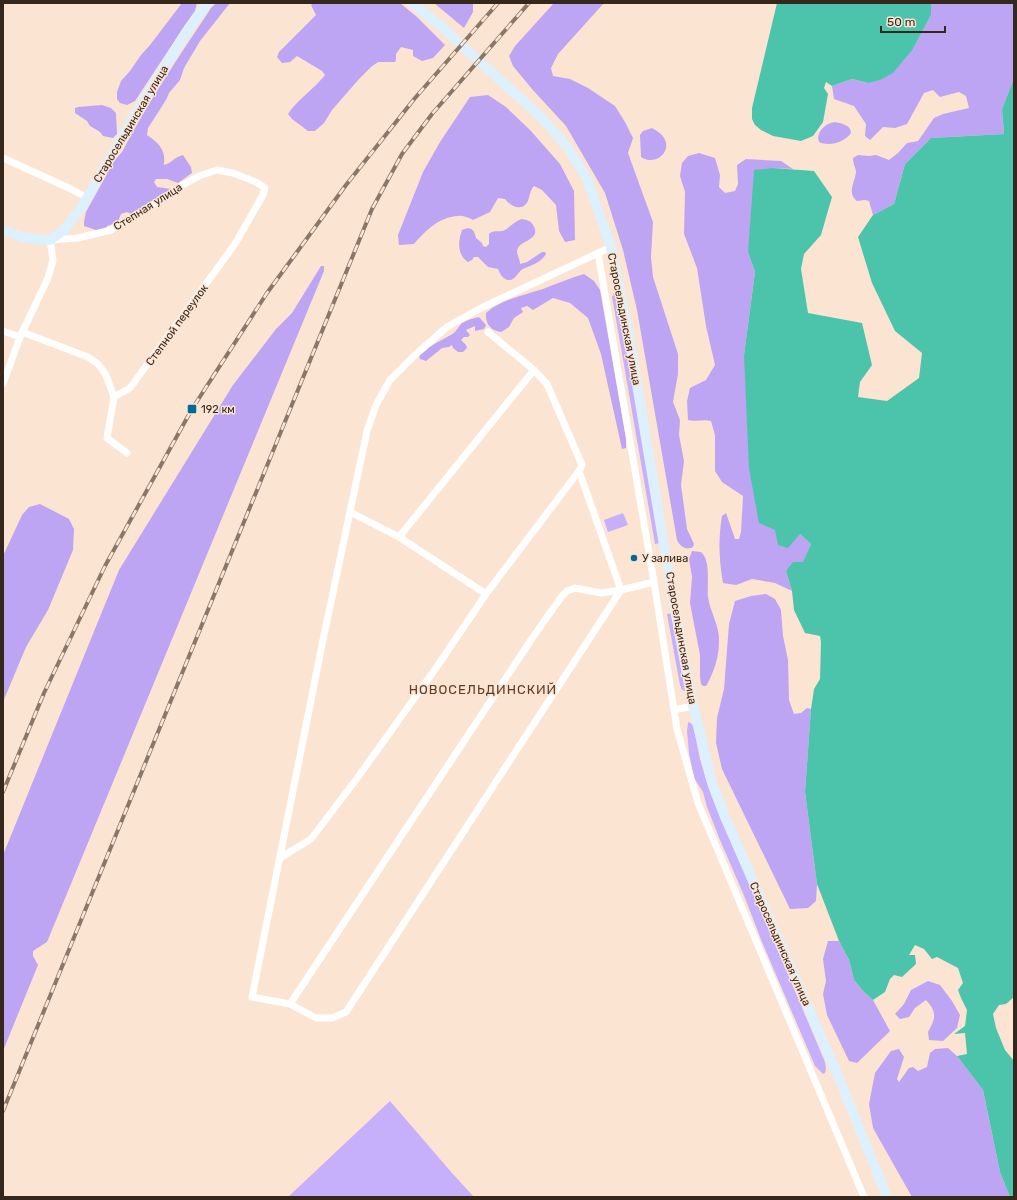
<svg xmlns="http://www.w3.org/2000/svg" width="1017" height="1200" viewBox="0 0 1017 1200" font-family="Rubik,sans-serif">
	<style>
		.green { fill: #c6affb }
		.forest { fill: #bda5f3 }
		.water { fill: #4cc4ac }
		.lines { fill: none; stroke-linecap: round; stroke-linejoin: round }
		.street { stroke: #fff; stroke-width: 7 }
		.secondary { stroke: #dcf0fe; stroke-width: 10 }
		.rail-casing { stroke: #897769; stroke-width: 4 }
		.rail { stroke: #fce4d3; stroke-width: 2.5; stroke-dasharray: 8; stroke-linecap: butt }
		.poi-dot { fill: #036997; stroke: #fce4d3; stroke-width: 1.5 }
		.labels { text-anchor: middle; dominant-baseline: central; stroke-width: 3; stroke-linejoin: round; paint-order: stroke }
		.street-label { font-size: 11px; fill: #35271c; stroke: #fce4d3 }
		.poi-label { font-size: 11px; fill: #35271c; stroke: #fce4d3; text-anchor: start }
		.quarter-label { font-size: 13px; letter-spacing: 1px; fill: #5d3d25; stroke: #fce4d3 }
	</style>
	<rect width="100%" height="100%" fill="#fce4d3"/>
	<g class="green">
		<path d="M616,293L617,294L662,543L655,544L616,319L612,297L613,295Z"/>
		<path d="M623,513L628,525L608,532L604,520Z"/>
		<path d="M674,613L685,691L682,690L680,685L667,614Z"/>
		<path d="M689,722L693,725L700,759L707,783L825,1062L826,1069L825,1073L823,1074L815,1066L762,942L745,898L720,840L707,807L703,792L694,778L689,753L687,731L688,723Z"/>
		<path d="M390,1101L452,1173L474,1197H288Z"/>
	</g>
	<g class="forest">
		<path d="M182,3H197L195,11L185,25L135,101L127,105L120,103L117,99V92L121,81L130,71L141,55L150,45Z"/>
		<path d="M216,3H230L200,41L184,68L180,80L169,93L166,100L148,128L147,135C159,143 166,150 164,165C172,163 174,157 183,155L191,167L192,173L178,183L167,179H156L154,182L157,187L171,189L133,215L127,212L121,214L117,224H113L107,226L105,233L84,226V222L86,212L114,161L122,152C148,102 180,55 211,8Z"/>
		<path d="M313,3H400L417,17L445,45L433,58L422,61L413,56V50L401,47L396,54V60L395,62H378L371,67L359,79L332,110L324,123L315,131H308L292,119L288,114C298,99 314,89 325,75L322,71L297,56L290,62L282,63L277,57L279,52L316,15L311,5Z"/>
		<path d="M434,3H473V12L464,28Z"/>
		<path d="M554,3H604L558,54L551,68L553,76L570,79L588,88L615,106L625,122L633,138L628,153L653,222L651,257L653,277L678,354V374L673,402L680,420L679,435L684,461L681,485L687,529L694,544L693,547C686,551 680,546 677,540L637,310L623,250L605,193L566,126L532,89L513,66L509,56L515,46Z"/>
		<path d="M931,3H1014V78L1002,109L1004,134L931,138L905,164L894,204L873,215L869,201L865,200L857,201C846,192 856,181 856,171C855,167 853,163 853,158L858,155L869,156L876,155L889,160L898,153L907,143L918,141L934,118L943,114L969,108L966,96L959,92L940,97L933,90L924,93L907,124L895,128L883,127L870,140L865,136L866,124L854,106L834,99L832,86L852,79L868,83L913,49L931,15Z"/>
		<path d="M488,95L506,107L530,130L560,164L574,191L575,240L565,242L559,231L556,205L542,190L534,186C530,191 530,195 528,201C522,212 511,207 505,199L498,198L490,212L473,220C469,218 463,215 458,216C439,217 425,231 414,244L399,245L398,235L423,172L440,142L470,97Z"/>
		<path d="M102,105L111,108L116,113L117,134L113,138L103,136L100,132L90,126L87,121L75,113V108C79,106 96,106 102,105Z"/>
		<path d="M834,122C841,123 851,125 851,133C845,142 829,147 819,142L818,138C819,129 826,124 834,122Z"/>
		<path d="M652,128C682,143 658,169 641,157L640,135L643,131Z"/>
		<path d="M699,153L715,158L720,175L719,187L725,193L735,191L738,184L737,165L746,159L781,161L793,169L773,168L748,252L755,272L744,355L800,534L811,544L803,563L786,571L792,591L775,583L752,579L736,585L723,583C719,559 718,540 722,516L726,513L735,539H739L741,532L743,496L722,482L715,471V435L711,421C704,419 696,422 688,420L687,401L690,388L706,380L715,365L706,326L697,268L684,234L685,192L680,176L682,163L688,156Z"/>
		<path d="M522,219C527,220 531,221 533,225C542,239 522,240 518,248C515,253 520,258 520,264L527,262L542,252H545L546,254C542,262 530,266 523,269C517,272 516,281 508,280C503,279 500,274 498,269L488,267L478,257H474L472,260L468,262C457,255 458,241 462,230C471,226 474,229 476,238L482,243L483,246L486,247L489,244V234C494,229 500,233 505,230C511,226 515,221 522,219Z"/>
		<path d="M321,266H324V271L47,942L33,951V956L38,965L3,1051V855L119,570L233,385L276,329L292,313Z"/>
		<path d="M584,274L594,281L600,290L626,438V448L622,449L601,354L588,318L570,303L553,298L533,310L527,306L521,308L523,312L514,318L509,327L501,332C491,331 485,324 486,313C500,300 524,295 543,289C556,284 570,278 584,274Z"/>
		<path d="M479,317L486,325L484,329L475,331V326L466,330L470,335L468,337H464L461,340L466,345L467,348L463,352H458L453,348L452,345L449,347L442,348L426,361L420,359L419,355C430,345 441,341 454,333C457,330 459,326 462,323C467,320 474,318 479,317Z"/>
		<path d="M40,504L69,519L74,529L73,550L48,610L26,647L3,702V556L22,515L29,507Z"/>
		<path d="M692,551L701,552C711,560 707,585 708,597C710,612 720,626 719,642C719,656 714,673 706,686H703L701,684L700,677V655L690,603L692,577L689,559Z"/>
		<path d="M766,594L775,599L781,610L783,636L788,660L789,700L794,714L801,713L807,708L811,709L805,792L817,884L816,901L808,908L790,909L722,769L716,743L717,718L724,689L729,624L735,601L751,596Z"/>
		<path d="M828,941H839L849,960L854,980L863,991L873,1000L890,1031L857,1063L849,1061L827,1015L823,994L826,981L823,959Z"/>
		<path d="M928,981L940,985L952,1001L960,1015L957,1028L943,1041L929,1040L928,1032C936,1018 937,1012 926,1000L915,1008L909,1017L900,1019L895,1014L904,1004L911,990Z"/>
		<path d="M948,1048L957,1056L983,1090L1000,1172L1010,1197H912L873,1128L869,1104L875,1073L891,1051L899,1049L904,1057L897,1079L899,1082L909,1068L913,1067L918,1071L927,1067L930,1053L935,1049Z"/>
	</g>
	<g class="water">
		<path d="M777,3H931V15L913,49L893,73L880,80L868,83L852,79L832,86L826,82L824,88L828,94L823,122L813,136L801,141L773,136L761,130L755,125L752,119V108Z"/>
		<path d="M1014,78V997L1006,1004L999,1005L993,1014L996,1028L1005,1050L1014,1061V1197H1010L1000,1172L983,1090L957,1056L967,1054L965,1033L954,1034L965,1026L967,1010L961,998L958,990L963,983L958,968L937,957L932,959L924,949L915,945L909,955H915L916,964L902,977L894,975L890,979L885,992L873,1000L863,991L854,980L849,960L839,941L817,884L805,792L811,709L814,689L820,679L821,642L820,636L805,633L794,610L792,591L786,571L793,562H803L811,544L800,534L788,548L778,545L775,530L759,523L749,469L744,355L755,272L748,252L754,170L773,168L814,171L832,197L821,235L804,254L801,269L808,313L862,323L872,365L860,382L858,397L887,401L919,378L922,353L895,331L872,283L858,237L873,215L894,204L905,164L931,138L1004,134L1002,109Z"/>
	</g>
	<g class="lines">
		<g class="street">
			<path d="M3,158L71,189L87,198"/>
			<path d="M611,247L483,307L447,327L415,355L390,380L376,405L367,431L323,640L252,997L290,1004L316,1018H332L346,1012L621,590"/>
			<path d="M598,253L654,582L677,729L698,803L864,1197"/>
			<path d="M3,331L20,337"/>
			<path d="M22,332L88,357L98,364L106,375L114,397"/>
			<path d="M488,332L534,370L547,384L582,465L579,471"/>
			<path d="M3,384L20,337L48,278L53,260L50,240L78,238L111,230L167,196L181,186L199,176L217,170L233,173L256,182L265,188L263,195L235,244L130,388L114,397L107,438L127,453"/>
			<path d="M350,512L399,537L486,594"/>
			<path d="M399,537L534,370"/>
			<path d="M674,710L693,706"/>
			<path d="M280,858L311,839L358,777L436,668L486,594L579,471L621,590"/>
			<path d="M290,1004L533,637L562,596L567,591L575,588L601,593L621,590L654,582"/>
		</g>
		<g class="secondary">
			<path d="M412,3L435,21L542,118L568,148L587,179L611,247L627,325L673,599L693,706L713,786L725,817L839,1078L887,1197"/>
			<path d="M3,230L23,237L40,240H50L63,231L82,207L131,121L185,34L207,3"/>
		</g>
		<g class="rail-casing">
			<g id="rail">
				<path d="M3,792L44,693L105,566L192,409L267,293L346,185L415,98L498,3"/>
				<path d="M3,1111L372,209L402,154L432,114L529,3"/>
			</g>
		</g>
		<use href="#rail" class="rail"/>
	</g>
	<g class="poi-dot">
		<rect x="187" y="404" width="10" height="10" rx="2"/>
		<circle cx="634" cy="558" r="4"/>
	</g>
	<g class="labels">
		<g class="street-label">
			<text transform="translate(131 124) rotate(-59)">Старосельдинская улица</text>
			<text transform="translate(148 207) rotate(-32)">Степная улица</text>
			<text transform="translate(624 319) rotate(79)">Старосельдинская улица</text>
			<text transform="translate(177 325) rotate(-54)">Степной переулок</text>
			<text transform="translate(681 638) rotate(80)">Старосельдинская улица</text>
			<text transform="translate(780 944) rotate(66)">Старосельдинская улица</text>
		</g>
		<g class="poi-label">
			<text x="201" y="409">192 км</text>
			<text x="642" y="558">У залива</text>
		</g>
		<g class="quarter-label">
			<text x="483" y="689">НОВОСЕЛЬДИНСКИЙ</text>
		</g>
	</g>
	<rect width="1017" height="1200" fill="none" stroke="#35271c" stroke-width="8"/>
	<path d="M881 26v6h64v-6" fill="none" stroke="#35271c" stroke-width="2"/>
	<text x="887" y="26" font-size="12" fill="#35271c" stroke="#fce4d3" stroke-width="3" paint-order="stroke">50 m</text>
</svg>
